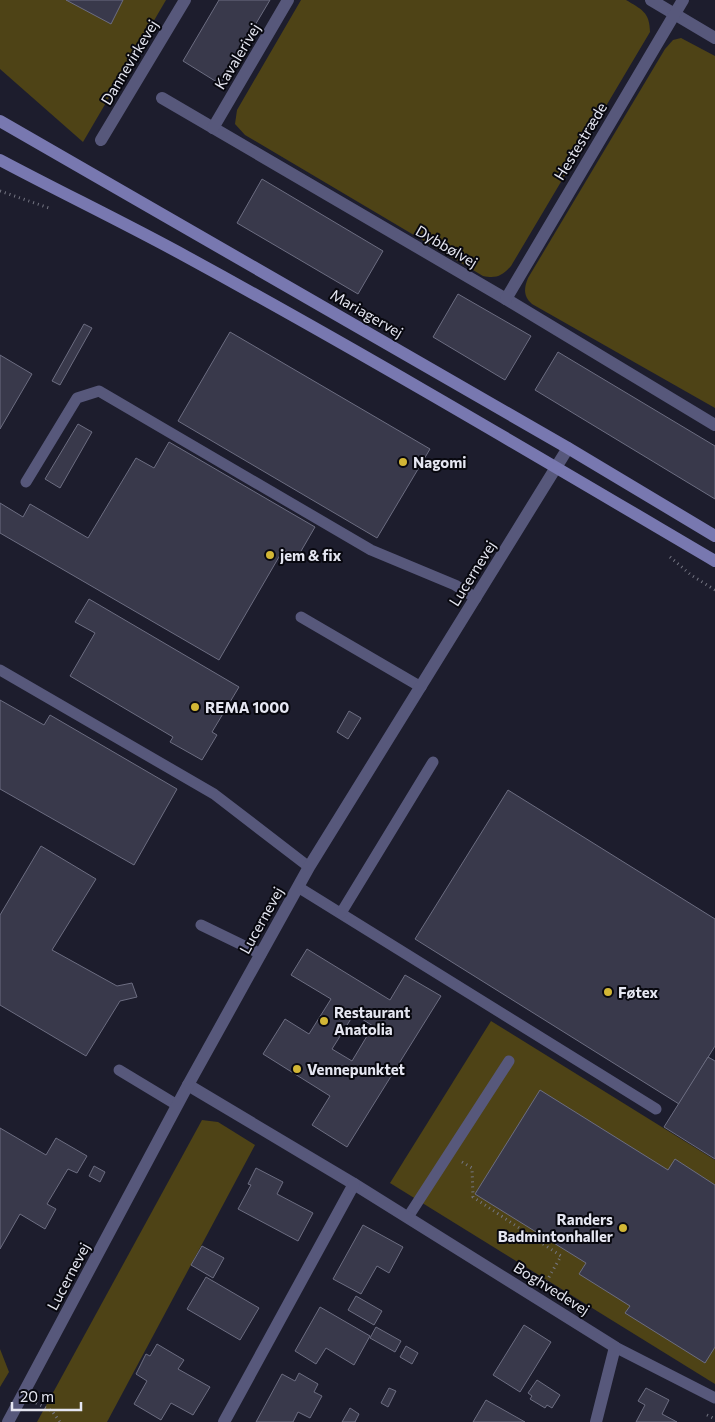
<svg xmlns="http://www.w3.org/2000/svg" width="715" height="1422" viewBox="0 0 715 1422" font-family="Commissioner,sans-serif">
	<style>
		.green { fill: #4e4316 }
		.building { fill: #39394b; stroke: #6c6d81; fill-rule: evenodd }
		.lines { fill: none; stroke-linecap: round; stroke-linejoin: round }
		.path { stroke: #757683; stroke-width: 3; stroke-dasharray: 1 4; stroke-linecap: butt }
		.lane { stroke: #57587b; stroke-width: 11 }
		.street { stroke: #57587b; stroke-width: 12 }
		.secondary { stroke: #7878b0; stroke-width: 12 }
		.poi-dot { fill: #d2b635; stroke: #08080f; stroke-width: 2 }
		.labels { text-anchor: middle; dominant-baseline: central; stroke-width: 4; stroke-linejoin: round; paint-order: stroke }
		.street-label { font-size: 15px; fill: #e5e6f1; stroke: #08080f }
		.poi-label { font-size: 15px; font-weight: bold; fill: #e5e6f1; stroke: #08080f; text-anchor: start }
	</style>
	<rect width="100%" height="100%" fill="#1d1d2d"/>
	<g class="green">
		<path d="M0,0H166L83,142L0,69Z"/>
		<path d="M301,0H626C641,9 650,12 650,32L511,266C502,276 496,279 483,276L245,135L235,124L237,110Z"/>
		<path d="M681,38L715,56V408L532,304C523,296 524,288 528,278L665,49L673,40Z"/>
		<path d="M491,1021L715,1160V1384L390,1183Z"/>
		<path d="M202,1120L218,1122L255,1145L107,1422H37Z"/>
		<path d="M0,1349L9,1372L0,1387Z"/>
	</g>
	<g class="building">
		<path d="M66,0H123L111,24Z"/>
		<path d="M219,0H270L220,84L183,61Z"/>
		<path d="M262,179L383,251L358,294L237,223Z"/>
		<path d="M458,294L531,336L505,380L433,337Z"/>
		<path d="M84,324L92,328L60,385L52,381Z"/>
		<path d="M230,332L430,449L377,538L178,421Z"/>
		<path d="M558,352L715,446V499L535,390Z"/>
		<path d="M0,355L32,374L0,429Z"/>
		<path d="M78,424L92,432L60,488L45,479Z"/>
		<path d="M169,442L315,527L297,558L283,550L219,660L0,533V503L23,517L30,504L88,538L136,458L154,468Z"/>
		<path d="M89,599L239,687L212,732L217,735L202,760L170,742L173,737L70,676L95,633L75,622Z"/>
		<path d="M0,700L44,725L50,715L177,789L134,865L0,789Z"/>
		<path d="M349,711L361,718L348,739L337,732Z"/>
		<path d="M508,790L715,919V1046L679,1104L415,939Z"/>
		<path d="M41,846L96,879L52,950L117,986L132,983L137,997L120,1001L86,1056L0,1005V915Z"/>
		<path d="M307,949L390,1000L405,975L441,996L347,1147L312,1125L330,1096L263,1054L285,1019L309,1034L331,999L291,975ZM354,1014L373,1026L352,1061L332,1049Z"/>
		<path d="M708,1057L715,1061V1159L664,1127Z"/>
		<path d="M540,1090L668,1170L675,1159L715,1185V1347L705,1363L625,1313L630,1306L579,1274L586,1263L475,1194Z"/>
		<path d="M0,1128L46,1155L56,1138L87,1156L77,1173L68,1169L47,1204L56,1209L45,1229L20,1214L0,1249Z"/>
		<path d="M94,1166L105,1172L100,1182L89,1176Z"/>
		<path d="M256,1168L283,1182L277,1194L313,1213L298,1241L238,1209L251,1185L248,1184Z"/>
		<path d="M363,1225L403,1247L389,1273L377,1266L361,1294L333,1279Z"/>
		<path d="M202,1246L224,1258L213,1278L191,1265Z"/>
		<path d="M206,1277L259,1308L240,1340L187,1309Z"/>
		<path d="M356,1296L382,1311L374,1325L348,1310Z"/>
		<path d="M320,1307L370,1336L354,1365L326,1348L316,1364L295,1351Z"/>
		<path d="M524,1325L551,1342L520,1392L493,1375Z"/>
		<path d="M376,1327L401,1341L395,1352L370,1338Z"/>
		<path d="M157,1344L184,1360L178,1369L210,1387L193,1415L171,1403L161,1420L134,1404L147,1381L136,1374L146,1354L150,1356Z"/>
		<path d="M406,1346L418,1353L412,1364L400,1357Z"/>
		<path d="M299,1373L318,1384L314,1392L322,1396L310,1418L298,1412L293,1422H256L282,1374L295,1381Z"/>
		<path d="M537,1380L560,1395L552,1408L547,1405L545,1408L530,1399L532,1396L528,1393Z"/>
		<path d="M389,1388L396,1391L388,1407L381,1403Z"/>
		<path d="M646,1388L669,1400L662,1414L677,1422H636L645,1405L638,1401Z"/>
		<path d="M486,1400L525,1422H473Z"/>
		<path d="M350,1408L359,1414L355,1422H342Z"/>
	</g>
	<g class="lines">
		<g class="path">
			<path d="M0,191L49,208"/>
			<path d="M670,557L691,575L715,590"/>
			<path d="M462,1162L472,1168L473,1197L561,1256L545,1284"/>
			<path d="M36,1403L52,1411L60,1422"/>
			<path d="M707,1415L715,1419"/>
		</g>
		<g class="lane">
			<path d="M26,482L77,398L99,391L371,550L455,585L476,598"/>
			<path d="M301,617L421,687"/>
			<path d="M0,670L214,794L309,867"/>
			<path d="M298,887L656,1109"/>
			<path d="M341,913L433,762"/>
			<path d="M201,925L261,954"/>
			<path d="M119,1070L177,1105"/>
			<path d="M408,1217L509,1061"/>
			<path d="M615,1347L715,1398"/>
		</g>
		<g class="street">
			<path d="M651,0L715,38"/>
			<path d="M162,98L506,299L715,425"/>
			<path d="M213,128L288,0"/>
			<path d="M101,140L185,0"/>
			<path d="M506,299L683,0"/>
			<path d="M188,1085L354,1184L615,1347L596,1422"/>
			<path d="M8,1422L188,1085L309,867L568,448"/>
			<path d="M224,1422L354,1184"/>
		</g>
		<g class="secondary">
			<path d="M0,121L568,448L715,536"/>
			<path d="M0,160C62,193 125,223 187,257C365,354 540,458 715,561"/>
		</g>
	</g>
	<g class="poi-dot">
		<circle cx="403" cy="462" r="5"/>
		<circle cx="270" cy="555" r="5"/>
		<circle cx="195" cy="707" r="5"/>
		<circle cx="608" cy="992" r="5"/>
		<circle cx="324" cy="1021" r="5"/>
		<circle cx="297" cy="1069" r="5"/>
		<circle cx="623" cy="1228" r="5"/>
	</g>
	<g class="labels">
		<g class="street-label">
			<text transform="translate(237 56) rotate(-59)">Kavalerivej</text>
			<text transform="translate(129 62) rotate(-59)">Dannevirkevej</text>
			<text transform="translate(580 141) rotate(-59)">Hestestræde</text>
			<text transform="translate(447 246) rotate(30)">Dybbølvej</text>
			<text transform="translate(367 313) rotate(30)">Mariagervej</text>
			<text transform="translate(472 573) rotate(-58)">Lucernevej</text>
			<text transform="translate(261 920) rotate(-61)">Lucernevej</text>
			<text transform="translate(68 1276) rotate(-62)">Lucernevej</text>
			<text transform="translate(552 1288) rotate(32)">Boghvedevej</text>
		</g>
		<g class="poi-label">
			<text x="413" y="462">Nagomi</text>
			<text x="280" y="555">jem &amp; fix</text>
			<text x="205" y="707">REMA 1000</text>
			<text x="618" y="992">Føtex</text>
			<text x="334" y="1012">Restaurant<tspan x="334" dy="17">Anatolia</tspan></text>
			<text x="307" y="1069">Vennepunktet</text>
			<text x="613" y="1219" text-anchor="end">Randers<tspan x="613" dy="17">Badmintonhaller</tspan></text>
		</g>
	</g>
	<path d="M12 1402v8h69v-8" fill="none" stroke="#e5e6f1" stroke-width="2.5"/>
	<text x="20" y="1402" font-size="15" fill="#e5e6f1" stroke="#08080f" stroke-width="4" paint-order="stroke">20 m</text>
</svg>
